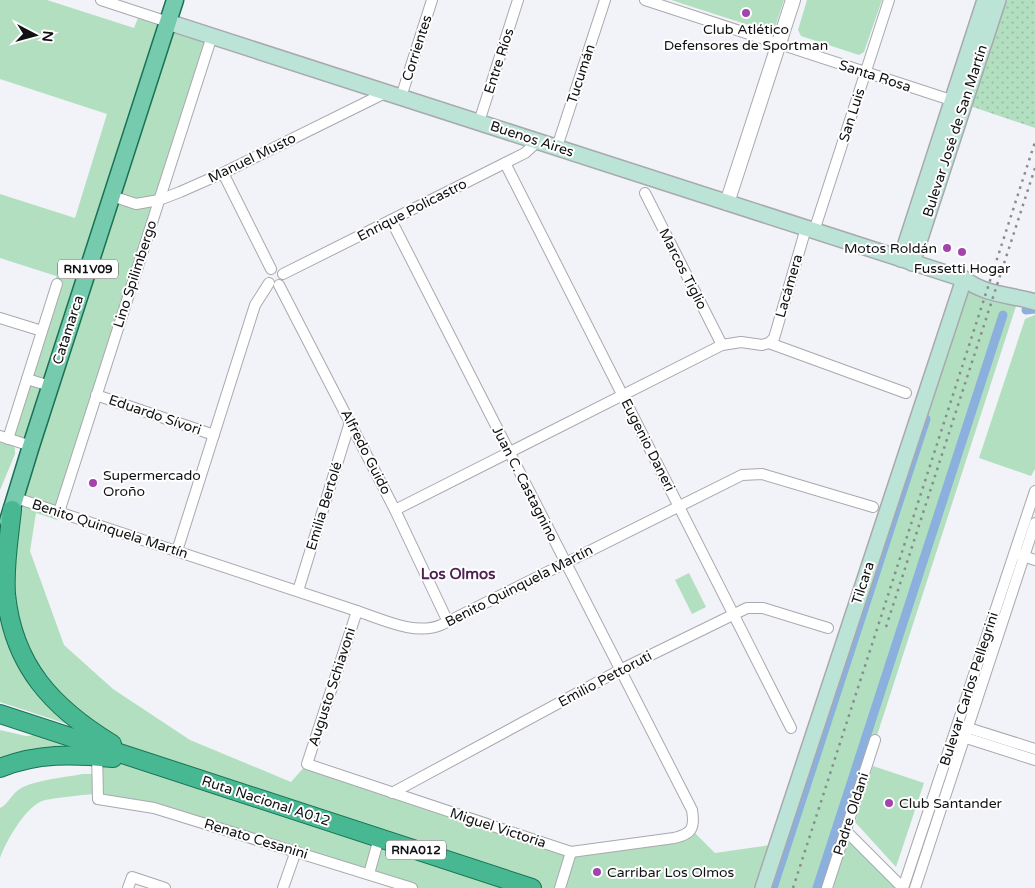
<svg xmlns="http://www.w3.org/2000/svg" width="1035" height="888" viewBox="0 0 1035 888" font-family="'Varela Round',sans-serif">
	<style>
		.grass { fill: #b2dfbf }
		.park { fill: url(#park-dots) }
		.lines { fill: none; stroke-linecap: round; stroke-linejoin: round }
		.canal { stroke: #8bb0dd; stroke-width: 9 }
		.minor-casing { stroke: #a8a9af; stroke-width: 12 }
		.tertiary-casing { stroke: #a8a9af; stroke-width: 16 }
		.secondary-casing { stroke: #a8a9af; stroke-width: 18 }
		.primary-casing { stroke: #187254; stroke-width: 19 }
		.trunk-casing { stroke: #187254; stroke-width: 20 }
		.minor { stroke: #fff; stroke-width: 10 }
		.tertiary { stroke: #fff; stroke-width: 14 }
		.secondary { stroke: #bbe4d6; stroke-width: 15 }
		.primary { stroke: #76caad; stroke-width: 16 }
		.trunk { stroke: #48b892; stroke-width: 18 }
		.rail { stroke: #8b8b8f; stroke-width: 2.5; stroke-dasharray: 2.5 5; stroke-linecap: butt }
		.poi-dot { fill: #a344ac; stroke: #fff; stroke-width: 2 }
		.labels { text-anchor: middle; dominant-baseline: central; stroke-width: 4; stroke-linejoin: round; paint-order: stroke }
		.shield { fill: #fff; stroke: #58585a; stroke-width: 1 }
		.shield-label { font-size: 12px; font-weight: bold; fill: #111113 }
		.poi-label { font-size: 14px; fill: #111113; stroke: #fff; text-anchor: start }
		.street-label { font-size: 14px; fill: #111113; stroke: #fff }
		.neighbourhood-label { font-size: 15px; font-weight: bold; fill: #4f2153; stroke: #fff }
	</style>
	<defs>
		<pattern id="park-dots" width="8" height="8" patternUnits="userSpaceOnUse" patternTransform="scale(1.25)"><rect width="8" height="8" fill="#b2dfbf"/><path d="M2 2h.1M6 6h.1" fill="none" stroke="#98bea3" stroke-width="1.8" stroke-linecap="round"/></pattern>
	</defs>
	<rect width="100%" height="100%" fill="#f2f2f9"/>
	<g class="grass">
		<path d="M0,0H47L134,28L140,13L212,36L57,520L36,513L30,551L64,645L113,689L190,740L291,782L307,764L571,852L674,838L691,829L715,853L777,844L964,279C984,278 1003,285 1019,297L846,831L903,888H412L154,808L98,799L97,757L31,669L6,564L31,446L8,439L57,284L56,276L0,258V194L75,218L107,114L0,79Z"/>
		<path d="M671,0H784L775,27L764,30Z"/>
		<path d="M807,0H882L864,52L859,55L801,36L798,30Z"/>
		<path d="M1035,315V469L1031,476L979,458L1025,319Z"/>
		<path d="M0,440L11,444L15,448V454L0,490Z"/>
		<path d="M689,573L706,607L692,614L675,580Z"/>
		<path d="M0,581L4,606L70,725L0,702Z"/>
		<path d="M0,730L26,736L35,735L69,746L66,750L0,762Z"/>
		<path d="M873,766L924,783L896,867L855,822Z"/>
		<path d="M82,774H93L94,794C84,795 47,798 40,802C24,810 6,841 0,858V808C9,804 11,793 23,787C41,779 63,778 82,774Z"/>
	</g>
	<path class="park" d="M998,0H1035V128L964,104Z"/>
	<g class="lines">
		<g class="canal">
			<path d="M1026,310L1035,309"/>
			<path d="M773,888L926,419"/>
			<path d="M817,888L1003,315"/>
		</g>
		<g class="minor-casing">
			<g id="minor">
				<path d="M101,0L168,22"/>
				<path d="M645,0L957,102"/>
				<path d="M401,97L432,0"/>
				<path d="M479,122L518,0"/>
				<path d="M557,147L605,0"/>
				<path d="M505,163L791,728"/>
				<path d="M223,173L271,269"/>
				<path d="M645,193L722,345"/>
				<path d="M112,196L136,204L159,200L180,192L223,173L387,92"/>
				<path d="M814,231L889,0"/>
				<path d="M283,274L525,153L538,141"/>
				<path d="M279,285L395,510L448,622"/>
				<path d="M0,318L42,331"/>
				<path d="M769,343L774,338L777,328L806,228"/>
				<path d="M27,379L50,386"/>
				<path d="M96,395L214,435"/>
				<path d="M0,436L31,446"/>
				<path d="M8,439L57,284"/>
				<path d="M16,498L357,611C382,619 415,636 441,625L742,475L762,474L873,507"/>
				<path d="M395,510L722,345L741,342L762,345L769,343L906,393"/>
				<path d="M59,512L212,36"/>
				<path d="M177,551L255,305L269,283"/>
				<path d="M1018,554L1035,560"/>
				<path d="M298,591L350,422"/>
				<path d="M357,611L307,764L571,852L674,838C692,834 695,828 692,810L391,220"/>
				<path d="M962,726L1035,749"/>
				<path d="M960,736L1035,760"/>
				<path d="M97,752L98,799L154,808L412,888"/>
				<path d="M392,793L620,670L747,608H763L828,628"/>
				<path d="M846,831L903,888"/>
				<path d="M369,874L379,838"/>
				<path d="M128,888L132,877L165,888"/>
				<path d="M283,888L296,851"/>
				<path d="M560,888L571,852"/>
				<path d="M827,888L875,740"/>
				<path d="M903,888L1035,491"/>
				<path d="M915,888L1035,523"/>
			</g>
		</g>
		<g class="tertiary-casing">
			<path id="tertiary" d="M727,203L793,0"/>
		</g>
		<g class="secondary-casing">
			<g id="secondary">
				<path d="M168,22L964,279C988,296 1009,294 1035,302"/>
				<path d="M901,259L985,0"/>
				<path d="M912,263L998,0"/>
				<path d="M763,888L964,279"/>
			</g>
		</g>
		<g class="primary-casing">
			<path id="primary" d="M8,521L31,446L175,0"/>
		</g>
		<g class="trunk-casing">
			<g id="trunk">
				<path d="M12,510C9,538 4,566 6,594C13,666 53,708 112,744"/>
				<path d="M0,714L532,888"/>
				<path d="M0,768C37,753 73,754 113,758"/>
			</g>
		</g>
		<use href="#minor" class="minor"/>
		<use href="#tertiary" class="tertiary"/>
		<use href="#secondary" class="secondary"/>
		<use href="#primary" class="primary"/>
		<use href="#trunk" class="trunk"/>
		<g class="rail">
			<path d="M886,627L1035,168"/>
			<path d="M793,888L1035,142"/>
		</g>
	</g>
	<g class="poi-dot">
		<circle cx="746" cy="13" r="5"/>
		<circle cx="947" cy="248" r="5"/>
		<circle cx="962" cy="252" r="5"/>
		<circle cx="93" cy="483" r="5"/>
		<circle cx="889" cy="803" r="5"/>
		<circle cx="597" cy="872" r="5"/>
	</g>
	<g class="labels">
		<g class="shield">
			<rect x="58" y="259.5" width="60" height="19" rx="4"/>
			<rect x="386" y="840.5" width="60" height="19" rx="4"/>
		</g>
		<g class="shield-label">
			<text x="88" y="269">RN1V09</text>
			<text x="416" y="850">RNA012</text>
		</g>
		<g class="poi-label">
			<text x="746" y="29" text-anchor="middle">Club Atlético<tspan x="746" dy="16">Defensores de Sportman</tspan></text>
			<text x="937" y="248" text-anchor="end">Motos Roldán</text>
			<text x="962" y="268" text-anchor="middle">Fussetti Hogar</text>
			<text x="103" y="475">Supermercado<tspan x="103" dy="16">Oroño</tspan></text>
			<text x="899" y="803">Club Santander</text>
			<text x="607" y="872">Carribar Los Olmos</text>
		</g>
		<g class="street-label">
			<text transform="translate(417 48) rotate(-72)">Corrientes</text>
			<text transform="translate(499 61) rotate(-72)">Entre Ríos</text>
			<text transform="translate(581 74) rotate(-72)">Tucumán</text>
			<text transform="translate(875 76) rotate(18)">Santa Rosa</text>
			<text transform="translate(852 115) rotate(-72)">San Luis</text>
			<text transform="translate(955 131) rotate(-72)">Bulevar José de San Martín</text>
			<text transform="translate(532 139) rotate(18)">Buenos Aires</text>
			<text transform="translate(252 158) rotate(-26)">Manuel Musto</text>
			<text transform="translate(412 210) rotate(-27)">Enrique Policastro</text>
			<text transform="translate(683 269) rotate(63)">Marcos Tiglio</text>
			<text transform="translate(135 274) rotate(-72)">Lino Spilimbergo</text>
			<text transform="translate(789 286) rotate(-74)">Lacámera</text>
			<text transform="translate(68 330) rotate(-72)">Catamarca</text>
			<text transform="translate(155 415) rotate(19)">Eduardo Sívori</text>
			<text transform="translate(648 445) rotate(63)">Eugenio Daneri</text>
			<text transform="translate(366 452) rotate(63)">Alfredo Guido</text>
			<text transform="translate(525 484) rotate(63)">Juan C. Castagnino</text>
			<text transform="translate(324 506) rotate(-73)">Emilia Bertolé</text>
			<text transform="translate(110 529) rotate(18)">Benito Quinquela Martín</text>
			<text transform="translate(863 583) rotate(-72)">Tilcara</text>
			<text transform="translate(519 586) rotate(-27)">Benito Quinquela Martín</text>
			<text transform="translate(605 679) rotate(-28)">Emilio Pettoruti</text>
			<text transform="translate(332 687) rotate(-72)">Augusto Schiavoni</text>
			<text transform="translate(969 689) rotate(-72)">Bulevar Carlos Pellegrini</text>
			<text transform="translate(266 801) rotate(18)">Ruta Nacional A012</text>
			<text transform="translate(851 814) rotate(-72)">Padre Oldani</text>
			<text transform="translate(498 828) rotate(18)">Miguel Victoria</text>
			<text transform="translate(256 839) rotate(17)">Renato Cesanini</text>
		</g>
		<g class="neighbourhood-label">
			<text x="458" y="574">Los Olmos</text>
		</g>
	</g>
	<g transform="translate(35 35) rotate(96)" stroke="#ffffff" stroke-width="4" paint-order="stroke">
	<path d="M0-4L9 19L0 12L-9 19Z" fill="#111113"/>
	<text y="-8" font-size="14" font-weight="bold" text-anchor="middle" fill="#111113">N</text>
	</g>
</svg>
